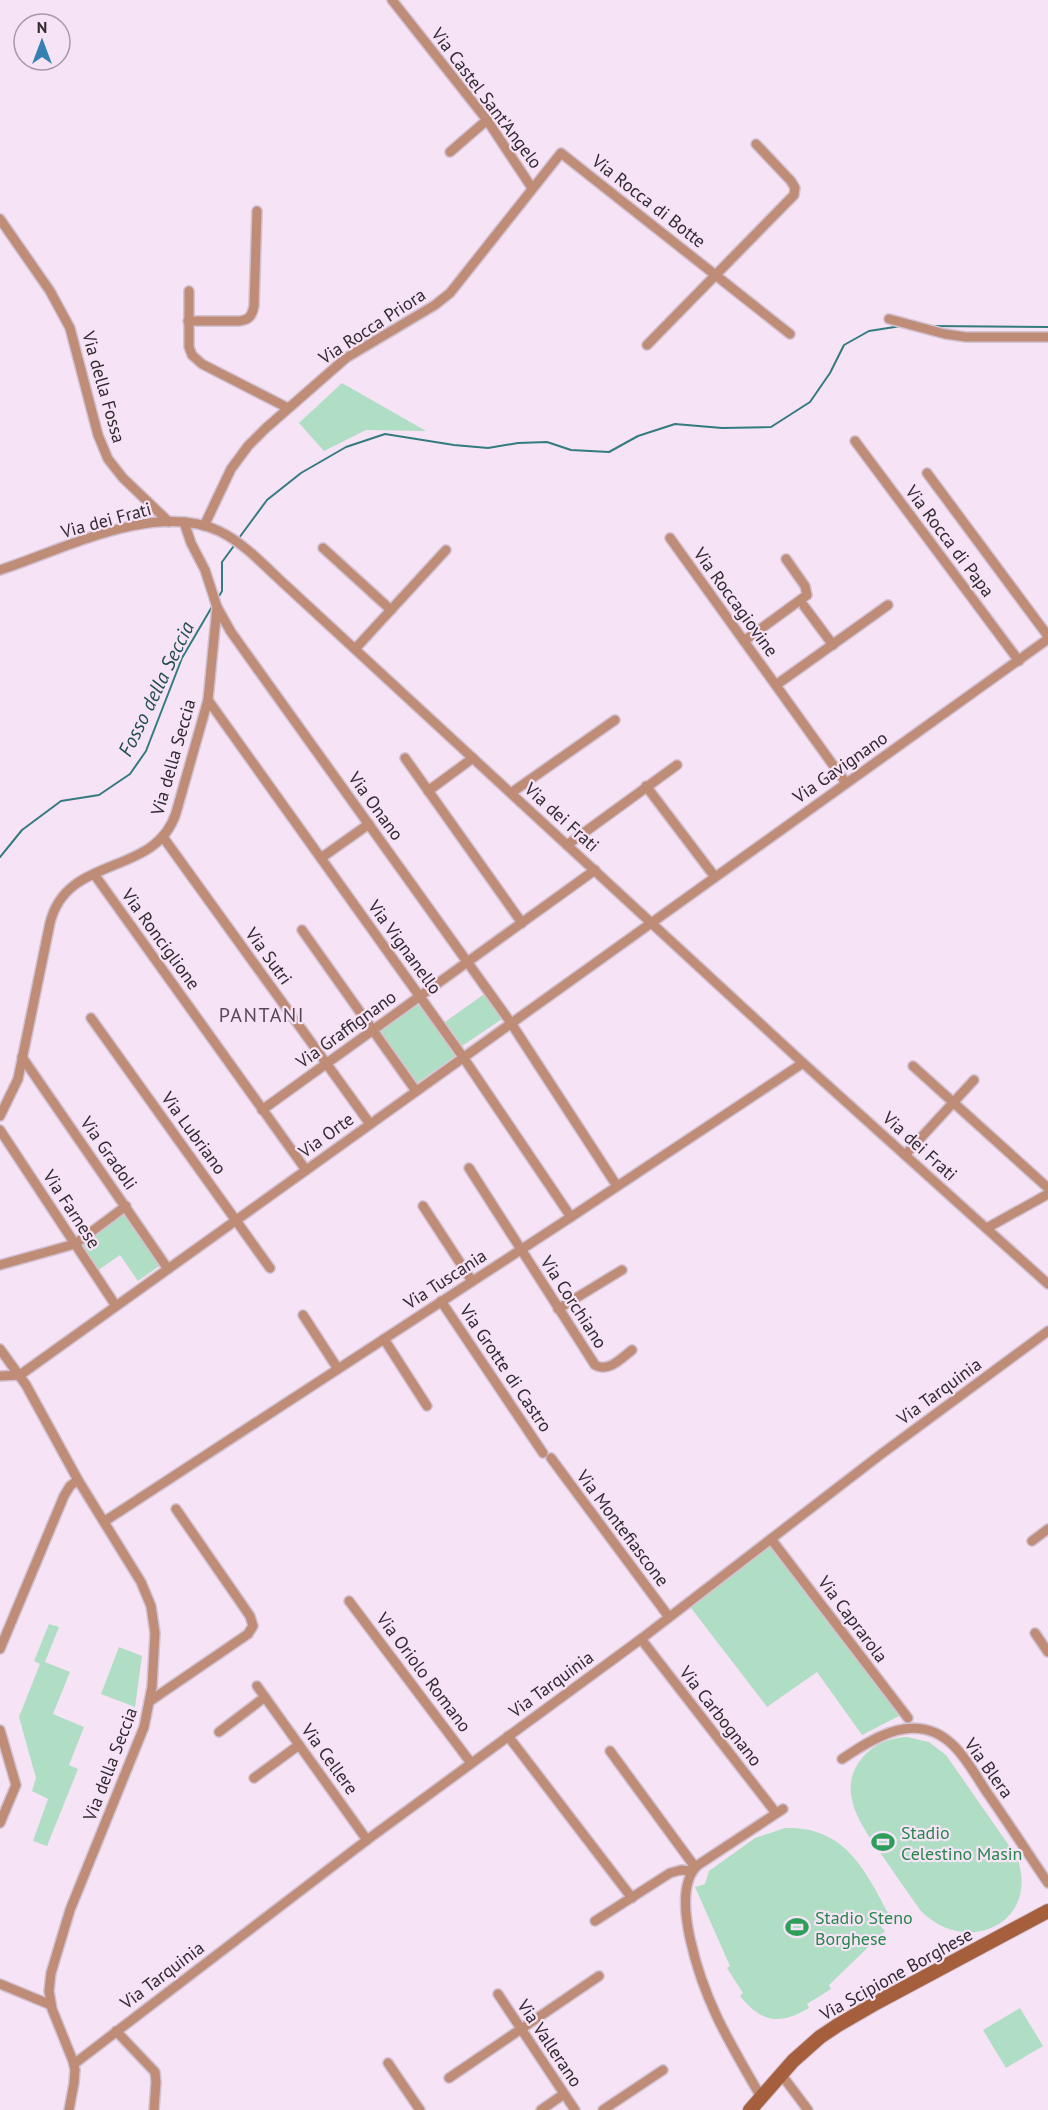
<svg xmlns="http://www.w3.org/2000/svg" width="1048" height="2110" viewBox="0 0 1048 2110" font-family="'PT Sans',sans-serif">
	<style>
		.green { fill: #afdec5 }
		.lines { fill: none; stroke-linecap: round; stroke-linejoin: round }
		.stream { stroke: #337b7f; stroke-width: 2 }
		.minor-casing { stroke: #d3c2d3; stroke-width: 12 }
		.secondary-casing { stroke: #d3c2d3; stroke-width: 16 }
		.minor { stroke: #bf8d77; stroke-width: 9 }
		.secondary { stroke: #a65f3d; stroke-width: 14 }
		.labels { text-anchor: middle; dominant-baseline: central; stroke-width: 4.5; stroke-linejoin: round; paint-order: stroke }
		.street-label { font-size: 18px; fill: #312a31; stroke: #f7e3f6 }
		.leisure-label { font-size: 18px; fill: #27864d; stroke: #f7e3f6; text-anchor: start }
		.water-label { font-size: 20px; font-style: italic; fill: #214e4f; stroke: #f7e3f6 }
		.neighbourhood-label { font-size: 20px; letter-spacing: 1.5px; fill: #584858; stroke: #f7e3f6 }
	</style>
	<rect width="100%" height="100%" fill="#f7e3f6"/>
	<g class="green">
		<path d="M342,383L426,431L366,430L324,451L299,423Z"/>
		<path d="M487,992L505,1017L462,1046L445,1022Z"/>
		<path d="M420,1000L458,1054L417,1083L379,1029Z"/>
		<path d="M123,1210L162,1264L138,1281L120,1255L97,1271L77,1243Z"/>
		<path d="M770,1543L901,1715L862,1735L817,1672L767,1707L688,1604Z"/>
		<path d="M49,1624L59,1627L45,1662L70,1672L53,1714L84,1727L69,1765L78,1769L47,1846L33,1841L48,1799L32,1791L36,1778L19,1717L40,1664L34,1661Z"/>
		<path d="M119,1647L142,1656L135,1707L101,1694Z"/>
		<path d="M907,1737L929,1742L946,1755L1017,1857C1041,1924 966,1957 921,1911C908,1893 896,1876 884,1858C864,1829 834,1792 862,1758C874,1744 888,1738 907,1737Z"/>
		<path d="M785,1828C843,1826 864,1867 888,1913L877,1922L885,1931L829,1985L831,1989L807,2004L809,2008C779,2026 761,2022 740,1996L743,1993L727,1968L730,1966L695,1887L705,1884L709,1871L755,1838Z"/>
		<path d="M1020,2008L1043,2046L1006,2068L983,2030Z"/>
	</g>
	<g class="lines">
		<g class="stream">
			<path d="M931,326L1048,327"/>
			<path d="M239,538L267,500L301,473L346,447L385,434L454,445L488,448L518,443L547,442L571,450L609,452L638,436L675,424L722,428L771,427L810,402L830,373L844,345L869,331L901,326"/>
			<path d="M218,598L222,591V562L236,543"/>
			<path d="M0,857L22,830L61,801L99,795L130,774L146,751L182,658L213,605"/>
		</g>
		<g class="minor-casing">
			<g id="minor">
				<path d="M392,0L487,120L532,188"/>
				<path d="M450,152L487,120"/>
				<path d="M0,219L50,291L70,328L98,435L108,459L123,478L169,522"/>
				<path d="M189,291V347L192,355L202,364L288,408"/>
				<path d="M889,319L945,334L966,337H1048"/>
				<path d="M188,321H239C249,320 252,316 254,306L257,211"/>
				<path d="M647,345L794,195L795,188L791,181L756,144"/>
				<path d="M855,441L1019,661"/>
				<path d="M927,473L1048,636"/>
				<path d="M204,526L231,469L248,446L266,428L346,358L435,305L450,293L561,153L790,334"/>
				<path d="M670,538L846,783"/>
				<path d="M323,548L391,610"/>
				<path d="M0,570C62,550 154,501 219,531C242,542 262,563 280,580L803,1063L1048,1284"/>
				<path d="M804,606L833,645"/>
				<path d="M217,607L231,632L511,1023L617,1186"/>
				<path d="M744,641L807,595L805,586L786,559"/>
				<path d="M355,649L446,550"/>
				<path d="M776,685L888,605"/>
				<path d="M208,700L463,1057L571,1217"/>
				<path d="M405,758L522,923"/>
				<path d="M646,786L715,877"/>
				<path d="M428,791L473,758"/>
				<path d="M511,793L615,720"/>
				<path d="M163,837L370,1124"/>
				<path d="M567,845L677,765"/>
				<path d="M321,858L369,824"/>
				<path d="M94,874L306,1170"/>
				<path d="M302,930L416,1091"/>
				<path d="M91,1018L270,1268"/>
				<path d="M22,1057L168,1269"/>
				<path d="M913,1066L1048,1188"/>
				<path d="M262,1110L595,870"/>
				<path d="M0,1116L18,1079L50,923C67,853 155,878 176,813L208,700L217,607L205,570L191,543L184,522"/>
				<path d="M0,1130L116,1306"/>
				<path d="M905,1155L974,1080"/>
				<path d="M469,1168L595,1365C608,1373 622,1358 632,1350"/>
				<path d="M423,1206L472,1281"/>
				<path d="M987,1228L1048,1194"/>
				<path d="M0,1265L75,1244L126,1206"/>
				<path d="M441,1301L543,1453"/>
				<path d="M558,1309L622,1270"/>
				<path d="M303,1315L338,1369"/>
				<path d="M384,1339L427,1406"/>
				<path d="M0,1349L26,1385L78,1480L141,1582L151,1606L155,1633L152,1687L144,1727L70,1910L51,1973L49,1991L52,2009L73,2061L75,2070L74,2083L69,2110"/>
				<path d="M0,1376L20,1375L1048,639"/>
				<path d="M551,1458L669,1617"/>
				<path d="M105,1521L571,1217L803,1063"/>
				<path d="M771,1539L908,1718"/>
				<path d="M1032,1541L1048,1529"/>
				<path d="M349,1601L471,1763"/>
				<path d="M1035,1633L1048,1652"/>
				<path d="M641,1639L776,1813"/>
				<path d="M0,1649L64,1496L70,1486L78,1480"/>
				<path d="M257,1686L367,1840"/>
				<path d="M150,1701L248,1634L253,1626L250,1616L176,1509"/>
				<path d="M0,1730L16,1785L0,1823"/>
				<path d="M219,1732L265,1697"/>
				<path d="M508,1736L632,1898"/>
				<path d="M610,1751L695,1867"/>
				<path d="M842,1759C876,1736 918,1710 954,1746C967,1759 976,1776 986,1791C1007,1821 1027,1852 1048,1883"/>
				<path d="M254,1778L299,1745"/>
				<path d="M595,1921L670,1873L681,1870L692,1871"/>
				<path d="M0,1984L51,2005"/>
				<path d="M498,1994L575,2110"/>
				<path d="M116,2031L155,2072L156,2082L154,2110"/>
				<path d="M388,2063L420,2110"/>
				<path d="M74,2064L367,1840L641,1639L880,1455L1048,1331"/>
				<path d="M781,2074L808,2110"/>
				<path d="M449,2078L599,1976"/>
				<path d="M761,2097C746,2071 730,2044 717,2017C702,1985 667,1893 698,1865L783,1809"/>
				<path d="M541,2110L564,2094"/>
				<path d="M603,2110L663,2070"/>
			</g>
		</g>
		<g class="secondary-casing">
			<path id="secondary" d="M750,2110L793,2061L820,2037L838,2025L876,2003L1048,1911"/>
		</g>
		<use href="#minor" class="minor"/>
		<use href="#secondary" class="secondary"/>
	</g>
	<defs>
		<g id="stadium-bare" transform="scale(1.8)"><path d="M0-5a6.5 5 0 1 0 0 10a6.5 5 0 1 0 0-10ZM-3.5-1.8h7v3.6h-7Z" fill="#2e9e5b" stroke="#f7e3f6" stroke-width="2.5" paint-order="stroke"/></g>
	</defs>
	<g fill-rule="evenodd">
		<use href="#stadium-bare" x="883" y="1842"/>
		<use href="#stadium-bare" x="797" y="1927"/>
	</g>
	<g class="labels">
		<g class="street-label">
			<text transform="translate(487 98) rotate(53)">Via Castel Sant'Angelo</text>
			<text transform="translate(649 201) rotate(38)">Via Rocca di Botte</text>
			<text transform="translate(372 326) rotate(-33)">Via Rocca Priora</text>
			<text transform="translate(104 387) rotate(74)">Via della Fossa</text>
			<text transform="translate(106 520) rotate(-15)">Via dei Frati</text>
			<text transform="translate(950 541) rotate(53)">Via Rocca di Papa</text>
			<text transform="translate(736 602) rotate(54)">Via Roccagiovine</text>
			<text transform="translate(173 757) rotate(-74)">Via della Seccia</text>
			<text transform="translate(840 767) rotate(-35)">Via Gavignano</text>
			<text transform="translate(376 806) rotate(54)">Via Onano</text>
			<text transform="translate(562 817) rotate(42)">Via dei Frati</text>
			<text transform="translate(161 939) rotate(54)">Via Ronciglione</text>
			<text transform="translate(405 947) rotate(54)">Via Vignanello</text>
			<text transform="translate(269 956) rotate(54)">Via Sutri</text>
			<text transform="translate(346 1029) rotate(-36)">Via Graffignano</text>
			<text transform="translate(194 1133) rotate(54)">Via Lubriano</text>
			<text transform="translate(326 1135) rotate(-36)">Via Orte</text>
			<text transform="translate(920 1146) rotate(42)">Via dei Frati</text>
			<text transform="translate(109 1153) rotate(55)">Via Gradoli</text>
			<text transform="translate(72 1209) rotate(57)">Via Farnese</text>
			<text transform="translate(445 1279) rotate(-33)">Via Tuscania</text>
			<text transform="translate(574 1302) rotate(57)">Via Corchiano</text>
			<text transform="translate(506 1368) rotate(56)">Via Grotte di Castro</text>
			<text transform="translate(939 1391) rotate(-36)">Via Tarquinia</text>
			<text transform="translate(623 1528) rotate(53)">Via Montefiascone</text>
			<text transform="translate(853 1619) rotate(53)">Via Caprarola</text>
			<text transform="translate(424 1672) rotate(53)">Via Oriolo Romano</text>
			<text transform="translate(551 1684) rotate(-36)">Via Tarquinia</text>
			<text transform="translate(721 1716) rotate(52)">Via Carbognano</text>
			<text transform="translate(330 1759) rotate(54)">Via Cellere</text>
			<text transform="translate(110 1764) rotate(-69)">Via della Seccia</text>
			<text transform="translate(989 1768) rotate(54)">Via Blera</text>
			<text transform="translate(896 1974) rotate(-29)">Via Scipione Borghese</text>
			<text transform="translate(162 1975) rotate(-37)">Via Tarquinia</text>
			<text transform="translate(550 2043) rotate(56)">Via Vallerano</text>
		</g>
		<g class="leisure-label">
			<text x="901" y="1832">Stadio<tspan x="901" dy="21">Celestino Masin</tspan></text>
			<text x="815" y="1917">Stadio Steno<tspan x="815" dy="21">Borghese</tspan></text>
		</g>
		<g class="water-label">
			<text transform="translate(156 689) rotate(-64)">Fosso della Seccia</text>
		</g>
		<g class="neighbourhood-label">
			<text x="262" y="1015">PANTANI</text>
		</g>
	</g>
	<g transform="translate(42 42)"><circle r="28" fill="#f7e3f6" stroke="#a899a7" stroke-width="1.5"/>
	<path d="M0-4.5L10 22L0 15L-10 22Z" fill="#357fb2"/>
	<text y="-9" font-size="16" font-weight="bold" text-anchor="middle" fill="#312a31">N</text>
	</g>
</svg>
